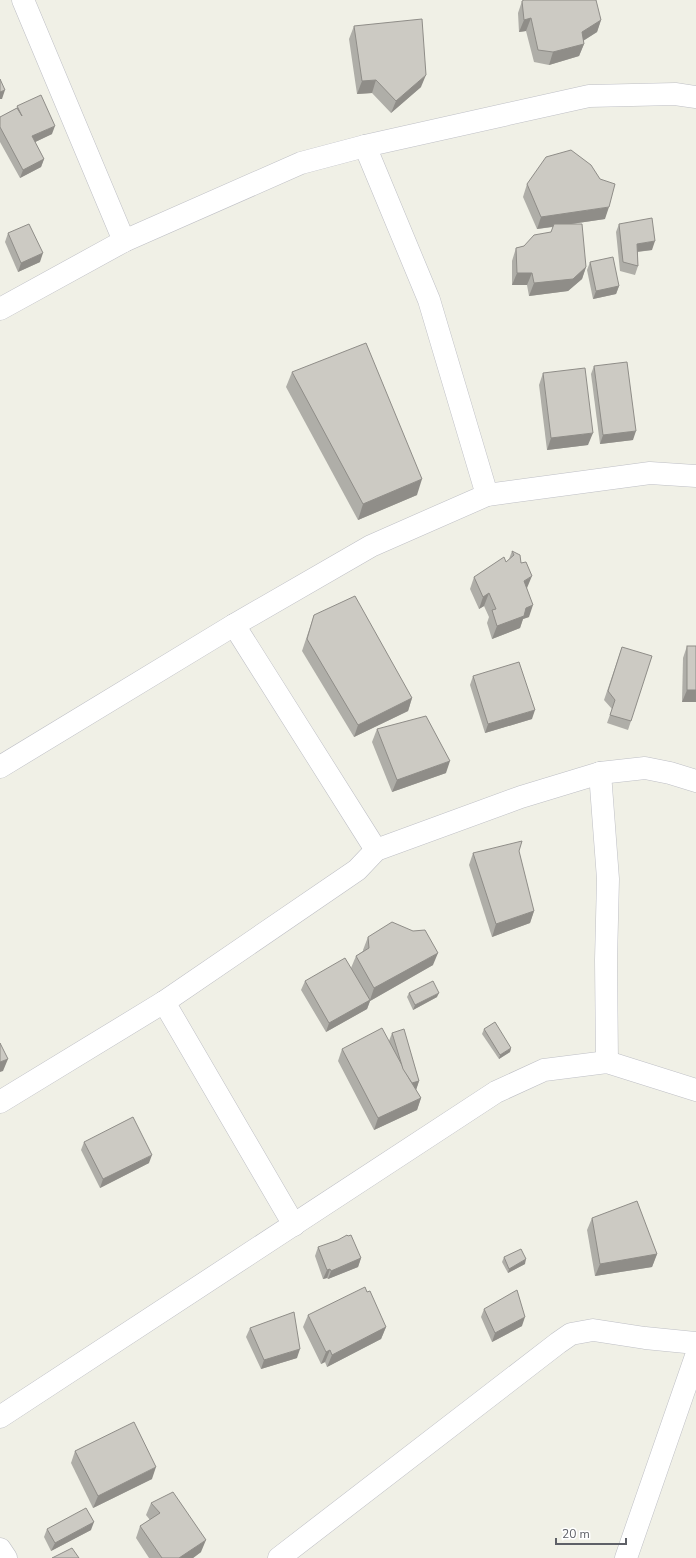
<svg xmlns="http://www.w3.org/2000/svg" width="696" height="1558" viewBox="0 0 696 1558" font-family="'Nunito Sans',sans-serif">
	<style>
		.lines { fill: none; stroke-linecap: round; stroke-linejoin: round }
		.minor-casing { stroke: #bebfc5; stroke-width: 23 }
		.minor { stroke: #fff; stroke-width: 22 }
		.wall { fill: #afaea8 }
		.shaded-wall { fill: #8f8d88 }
		.building { fill: #cccac3; stroke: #8f8d88 }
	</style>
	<rect width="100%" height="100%" fill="#f0f0e6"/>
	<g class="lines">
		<g class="minor-casing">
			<g id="minor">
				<path d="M23,0L124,241"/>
				<path d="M365,146L429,300L487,495"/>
				<path d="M0,309L124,241L301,163L365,146L589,96L675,94L696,97"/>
				<path d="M234,625L376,850"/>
				<path d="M0,767L234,625L371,546L487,495L650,473L696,476"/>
				<path d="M600,773L608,879L606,960L607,1062"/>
				<path d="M164,1002L294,1225"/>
				<path d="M0,1102L164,1002L357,870L376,850L521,797L600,773L645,768L670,773L696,781"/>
				<path d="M0,1417L496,1092L544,1070L607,1062L696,1090"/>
				<path d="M0,1549L6,1558"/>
				<path d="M279,1558L558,1343L571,1334L593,1330L645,1338L696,1343"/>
				<path d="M626,1558L696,1356"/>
			</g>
		</g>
		<use href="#minor" class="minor"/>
	</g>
	<g class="wall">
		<path d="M522,1L601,20L597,32L583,41L584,44L579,56L549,65L534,62L526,31L519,32L518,13Z"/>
		<path d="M354,26L421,87L391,113L372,93L357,94L349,39Z"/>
		<path d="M17,106L52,134L35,142L44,159L41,167L20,178L0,142V117L17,108Z"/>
		<path d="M527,184L605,219L571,224L586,267L582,279L568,291L529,296L527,285H512V261L516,248L524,246L551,232L553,227L537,229L523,197Z"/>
		<path d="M619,224L652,250L638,252V266L635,275L620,271L616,232Z"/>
		<path d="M8,233L40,262L18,272L5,242Z"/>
		<path d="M590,262L619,286L616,294L593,299L587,270Z"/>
		<path d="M594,366L633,440L600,444L591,374Z"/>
		<path d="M292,372L417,495L358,520L286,387Z"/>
		<path d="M543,373L588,445L547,450L539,385Z"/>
		<path d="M512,551L521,563L527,588L529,617L523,619L520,628L492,639L487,623L489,617L484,606L479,609L470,589L474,577L506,562L509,559Z"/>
		<path d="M314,615L412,698L408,711L354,737L302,651Z"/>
		<path d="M687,646H696V702H682L683,658Z"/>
		<path d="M622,647L631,721L628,730L607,723L612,709L604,700Z"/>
		<path d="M473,676L532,719L485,733L470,685Z"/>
		<path d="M377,729L446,773L392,792L372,742Z"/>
		<path d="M473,853L534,911L530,923L492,937L469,865Z"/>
		<path d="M368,937L433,965L370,1001L367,1009L326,1032L301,990L305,981L351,968L356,956L363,951V950Z"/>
		<path d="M409,993L437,997L413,1010L407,997Z"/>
		<path d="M484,1029L511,1048L510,1052L499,1059L482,1034Z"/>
		<path d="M392,1033L419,1081L416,1090L421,1098L417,1110L374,1130L338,1061L342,1049L389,1041Z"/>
		<path d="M84,1142L149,1163L100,1188L81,1150Z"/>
		<path d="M592,1218L657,1254L652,1267L595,1276L587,1230Z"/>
		<path d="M318,1247L361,1258L358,1267L328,1279L327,1278L323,1279L315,1256Z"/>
		<path d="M504,1257L525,1264L508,1273L502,1262Z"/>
		<path d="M484,1309L522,1326L492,1342L481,1317Z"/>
		<path d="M308,1315L386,1327L381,1339L327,1367L325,1362L321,1364L303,1327Z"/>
		<path d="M250,1328L297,1358L261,1369L246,1337Z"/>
		<path d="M75,1451L152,1479L93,1508L71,1463Z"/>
		<path d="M151,1503L201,1552L193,1558H149L136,1538L140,1526L150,1520L146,1515Z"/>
		<path d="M47,1529L91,1530L51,1551L44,1537Z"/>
	</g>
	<g class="shaded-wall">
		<path d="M531,18L526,31L519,32L524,20Z"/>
		<path d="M601,20L597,32L578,44L582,32Z"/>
		<path d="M584,44L579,56L549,65L553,52Z"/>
		<path d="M426,75L421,87L391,113L396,101Z"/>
		<path d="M376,80L372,93L357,94L362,81Z"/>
		<path d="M5,90L2,99H0V92Z"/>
		<path d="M55,126L52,134L29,145L32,136Z"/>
		<path d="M44,159L41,167L20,178L23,170Z"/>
		<path d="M609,207L605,219L537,229L541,217Z"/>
		<path d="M655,241L652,250L634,252L637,244Z"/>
		<path d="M43,253L40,262L18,272L21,263Z"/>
		<path d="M586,267L582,279L568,291L529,296L534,283Z"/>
		<path d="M517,273H532L527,285H512Z"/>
		<path d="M619,286L616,294L593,299L596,291Z"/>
		<path d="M636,431L633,440L600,444L603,435Z"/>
		<path d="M593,433L588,445L547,450L551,438Z"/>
		<path d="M422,479L417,495L358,520L363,504Z"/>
		<path d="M532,576L527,588L520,594L524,581Z"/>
		<path d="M489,593L484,606L479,609L483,597Z"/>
		<path d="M533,605L529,617L523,619L520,628L492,639L497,626L526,608Z"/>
		<path d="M687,690H696V702H682Z"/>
		<path d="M412,698L408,711L354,737L358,725Z"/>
		<path d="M535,710L532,719L485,733L488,724Z"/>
		<path d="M450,761L446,773L392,792L397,780Z"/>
		<path d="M534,911L530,923L492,937L496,924Z"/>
		<path d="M438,953L433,965L370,1001L367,1009L326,1032L329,1023L370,1000L374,988Z"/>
		<path d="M439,993L437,997L413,1010L415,1005Z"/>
		<path d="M511,1048L510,1052L499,1059L500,1055Z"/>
		<path d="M8,1059L3,1071L0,1072V1062Z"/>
		<path d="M419,1081L416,1090L408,1084Z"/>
		<path d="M421,1098L417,1110L374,1130L378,1118Z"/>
		<path d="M152,1155L149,1163L100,1188L103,1179Z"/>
		<path d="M657,1254L652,1267L595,1276L600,1264Z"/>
		<path d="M361,1258L358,1267L328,1279L331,1271Z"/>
		<path d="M526,1259L525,1264L508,1273L509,1269Z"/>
		<path d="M330,1269L327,1278L323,1279L327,1270Z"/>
		<path d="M525,1317L522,1326L492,1342L495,1333Z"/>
		<path d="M386,1327L381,1339L327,1367L332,1355Z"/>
		<path d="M300,1349L297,1358L261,1369L264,1360Z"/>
		<path d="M330,1350L325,1362L321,1364L326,1352Z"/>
		<path d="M156,1467L152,1479L93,1508L98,1496Z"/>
		<path d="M94,1522L91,1530L51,1551L55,1543Z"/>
		<path d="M206,1540L201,1552L193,1558H179Z"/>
	</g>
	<g class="building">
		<path d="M524,0H596L601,20L582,32L584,44L553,52L538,50L531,18L524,20L522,1Z"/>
		<path d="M422,19L426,75L396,101L376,80L362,81L354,26Z"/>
		<path d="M0,79L5,90L0,92Z"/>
		<path d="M41,95L55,126L32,136L44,159L23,170L0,127V117L17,108L22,116L17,106Z"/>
		<path d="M571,150L591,165L600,179L615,184L609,207L541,217L527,184L546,157Z"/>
		<path d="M652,218L655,241L637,244L638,266L623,262L619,224Z"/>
		<path d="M29,224L43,253L21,263L8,233Z"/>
		<path d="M554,224H582L586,267L573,279L534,283L532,273H517L516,248L524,246L534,235L551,232Z"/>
		<path d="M613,257L619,286L596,291L590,262Z"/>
		<path d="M366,343L422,479L363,504L292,372Z"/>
		<path d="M627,362L636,431L603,435L594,366Z"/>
		<path d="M585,368L593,433L551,438L543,373Z"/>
		<path d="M512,551L520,555L521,563L526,562L532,576L524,581L533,605L526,608L524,616L497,626L492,610L496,609L489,593L483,597L474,577L504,557L506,562L514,555Z"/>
		<path d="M355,596L412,698L358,725L307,639L314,615Z"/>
		<rect x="687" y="646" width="9" height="44"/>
		<path d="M622,647L652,656L631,721L610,715L615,700L608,691Z"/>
		<path d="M519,662L535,710L488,724L473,676Z"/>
		<path d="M426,716L450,761L397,780L377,729Z"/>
		<path d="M522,841L519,851L534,911L496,924L473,853Z"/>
		<path d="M392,922L413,931L425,930L438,953L374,988L356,956L369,948L368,937Z"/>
		<path d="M345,958L370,1000L329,1023L305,981Z"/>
		<path d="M433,981L439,993L415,1005L409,993Z"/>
		<path d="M495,1022L511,1048L500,1055L484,1029Z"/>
		<path d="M382,1028L410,1080L421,1098L378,1118L342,1049Z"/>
		<path d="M404,1029L419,1081L412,1083L403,1069L392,1033Z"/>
		<path d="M0,1043L8,1059L0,1062Z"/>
		<path d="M133,1117L152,1155L103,1179L84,1142Z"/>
		<path d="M637,1201L657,1254L600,1264L592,1218Z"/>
		<path d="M347,1235L348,1236L351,1235L361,1258L331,1271L330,1269L327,1270L318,1247L338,1240Z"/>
		<path d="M521,1249L526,1259L509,1269L504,1257Z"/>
		<path d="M365,1287L367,1292L370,1291L386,1327L332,1355L330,1350L326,1352L308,1315Z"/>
		<path d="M517,1290L525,1317L495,1333L484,1309Z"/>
		<path d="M294,1312L300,1349L264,1360L250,1328Z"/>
		<path d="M134,1422L156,1467L98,1496L75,1451Z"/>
		<path d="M173,1492L206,1540L179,1558H162L140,1526L160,1513L151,1503Z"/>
		<path d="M86,1508L94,1522L55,1543L47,1529Z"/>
		<path d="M72,1548L79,1558H52Z"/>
	</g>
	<path d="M556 1538v6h70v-6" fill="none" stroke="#5e6067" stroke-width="2"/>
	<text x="562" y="1538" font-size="12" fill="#5e6067" stroke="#ffffff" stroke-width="3" paint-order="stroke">20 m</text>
</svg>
